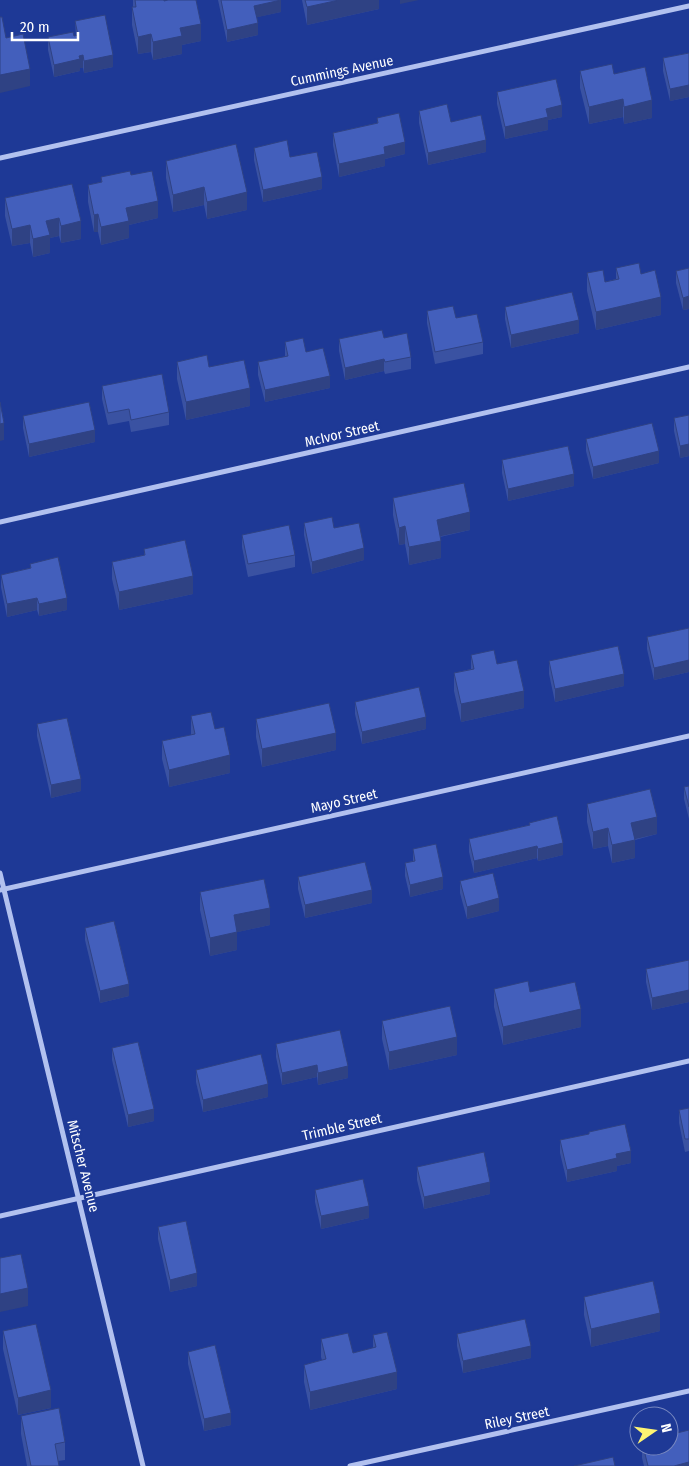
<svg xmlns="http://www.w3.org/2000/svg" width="689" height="1466" viewBox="0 0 689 1466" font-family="'Fira Sans Condensed',sans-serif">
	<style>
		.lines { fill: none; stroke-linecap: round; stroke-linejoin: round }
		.minor { stroke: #b2c1ef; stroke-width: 5 }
		.wall { fill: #3a52a2 }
		.shaded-wall { fill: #2f4284 }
		.building { fill: #435fbc; stroke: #2f4284 }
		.labels { text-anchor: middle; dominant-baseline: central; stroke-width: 4.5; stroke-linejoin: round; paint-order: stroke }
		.street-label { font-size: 14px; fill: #fff; stroke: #1e3996 }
	</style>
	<rect width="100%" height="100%" fill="#1e3996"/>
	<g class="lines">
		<g class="minor">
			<path d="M0,158L689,6"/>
			<path d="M0,522L689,367"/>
			<path d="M0,873L143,1466"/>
			<path d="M0,890L689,736"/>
			<path d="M0,1216L689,1061"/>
			<path d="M350,1466L689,1391"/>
		</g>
	</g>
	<g class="wall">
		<path d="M133,0H164L201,41L182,45V54L153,60L151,52L138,54L132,25V7H133Z"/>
		<path d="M218,0H281V12L257,17L258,35L227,42Z"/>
		<path d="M302,0H379V9L307,25Z"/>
		<path d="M75,21L113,67L84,73L83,68H80V71L54,77L48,50V37L76,36Z"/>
		<path d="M689,53V97L670,101L663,71V58Z"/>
		<path d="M580,71L614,74L652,118L624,124L623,117L589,124L580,88Z"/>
		<path d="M497,92L562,117L548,120V130L505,139L497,104Z"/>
		<path d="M419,111L451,122L486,152L428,165L419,123Z"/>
		<path d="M377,118L405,154L385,159V166L339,177L333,145V133L377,123Z"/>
		<path d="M254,148L290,157L322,189L263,202L254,160Z"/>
		<path d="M166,161L247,210L207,219L204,205L173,212L166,178Z"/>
		<path d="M131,175L158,218L129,225V238L101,245L98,232H94L88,202V185L101,182V177Z"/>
		<path d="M72,184L81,239L61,243L59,236L50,238V253L33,257L30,243L12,246L5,216V198Z"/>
		<path d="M616,268L641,274L661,315L596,330L587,291V273L605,282L616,279Z"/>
		<path d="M689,268V309L683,310L676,283V271Z"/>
		<path d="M505,307L579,333L511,348L505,319Z"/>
		<path d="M427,311L456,318L483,342V354L435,364L427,323Z"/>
		<path d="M384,338L411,357V369L385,374L384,371L345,380L339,351V339Z"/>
		<path d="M285,342L306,352L330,388L265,402L258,375V362L285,357Z"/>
		<path d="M177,362L209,367L250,406L186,420L177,379Z"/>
		<path d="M102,386L169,412V425L131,432L129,421L108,425L102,399Z"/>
		<path d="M689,415V456L680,458L674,431V418Z"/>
		<path d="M23,416L95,442L29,457L23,428Z"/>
		<path d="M586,439L659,463L593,479L586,451Z"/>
		<path d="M502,460L574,486L508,501L502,473Z"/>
		<path d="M393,498L470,530L440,537L441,558L409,565L405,544L399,545L393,515Z"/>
		<path d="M304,523L334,528L364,560L312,574L304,535Z"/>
		<path d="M242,535L295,555V567L248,577L242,547Z"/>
		<path d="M144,549L193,594L119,610L112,579V562L144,555Z"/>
		<path d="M30,564L67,610L39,616L37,610L7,617L1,587V575L30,568Z"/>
		<path d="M689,628V672L654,680L647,649V637Z"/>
		<path d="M471,655L497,664L524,708L461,722L454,691V673L471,669Z"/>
		<path d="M549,661L624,686L555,702L549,674Z"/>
		<path d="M355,702L426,729L362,744L355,714Z"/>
		<path d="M191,716L215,729L230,773L169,787L162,759V741L191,735Z"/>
		<path d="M256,719L336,750L262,767L256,737Z"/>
		<path d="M37,724L81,791L51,798L37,736Z"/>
		<path d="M689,786V819L684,799V787Z"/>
		<path d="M587,804L657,834L635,840V858L612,863L608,846L593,849L587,822Z"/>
		<path d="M529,823L563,855L538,861L537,858L474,873L469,852V839L529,825Z"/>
		<path d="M413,849L443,889L410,897L405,876V863L413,861Z"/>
		<path d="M298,877L372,903L305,918L298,889Z"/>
		<path d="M460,881L499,911L467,919L460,893Z"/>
		<path d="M200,892L270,925L237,932V950L210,956L200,910Z"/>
		<path d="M85,928L129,996L100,1003L85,940Z"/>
		<path d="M689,960V1002L652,1010L646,982V969Z"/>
		<path d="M494,989L530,992L581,1027L503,1045L494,1007Z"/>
		<path d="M382,1021L457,1055L389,1070L382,1039Z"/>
		<path d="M276,1044L348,1078L318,1085L317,1077L282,1085L276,1057Z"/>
		<path d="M112,1048L154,1121L128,1127L112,1060Z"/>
		<path d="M196,1070L268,1097L203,1112L196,1082Z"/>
		<path d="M689,1108V1151L685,1152L679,1123V1110Z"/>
		<path d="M589,1132L631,1163L617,1166V1171L567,1182L560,1153V1140L589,1134Z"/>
		<path d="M417,1167L490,1194L424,1209L417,1180Z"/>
		<path d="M315,1190L369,1218L321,1229L315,1202Z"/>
		<path d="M158,1227L197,1286L170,1292L158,1239Z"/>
		<path d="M584,1297L660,1331L591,1347L584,1315Z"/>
		<path d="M3,1331L51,1408L18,1415L3,1349Z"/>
		<path d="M457,1334L531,1358L463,1373L457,1346Z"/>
		<path d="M373,1335L397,1389L310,1410L304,1382V1365L322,1360L321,1357V1339L353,1353L373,1348Z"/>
		<path d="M188,1352L231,1425L204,1431L188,1364Z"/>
		<path d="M21,1416L65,1442V1460L58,1461L59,1466H27L21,1434Z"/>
		<path d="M642,1446H669L689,1466H644L642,1458Z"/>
	</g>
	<g class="shaded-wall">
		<path d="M281,0V12L254,18V6Z"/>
		<path d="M339,0H379V9L307,25V7Z"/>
		<path d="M400,0H419L400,4Z"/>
		<path d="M258,23V35L227,42V30Z"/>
		<path d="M201,24V41L182,45V54L153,60V42L180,28Z"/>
		<path d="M151,34V52L138,54V37Z"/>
		<path d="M83,55V68H80V71L54,77V65Z"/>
		<path d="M113,55V67L84,73V61Z"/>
		<path d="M30,69V86L0,93V75Z"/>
		<path d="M689,85V97L670,101V89Z"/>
		<path d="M623,99V117L589,124V107Z"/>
		<path d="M652,100V118L624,124V107Z"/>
		<path d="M562,105V117L548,120V130L505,139V127L546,109Z"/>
		<path d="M486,140V152L428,165V153Z"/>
		<path d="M405,142V154L385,159V166L339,177V164L384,147Z"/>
		<path d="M322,177V189L263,202V190Z"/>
		<path d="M204,187V205L173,212V195Z"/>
		<path d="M247,192V210L207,219V202Z"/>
		<path d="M158,201V218L129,225V238L101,245V227L126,208Z"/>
		<path d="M98,214V232H94V215Z"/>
		<path d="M59,218V236L50,238V253L33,257V239L46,221Z"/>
		<path d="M81,221V239L61,243V226Z"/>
		<path d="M30,225V243L12,246V229Z"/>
		<path d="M689,296V309L683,310V298Z"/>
		<path d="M661,297V315L596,330V312Z"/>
		<path d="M579,320V333L511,348V335Z"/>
		<path d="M384,359V371L345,380V368Z"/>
		<path d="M330,376V388L265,402V390Z"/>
		<path d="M250,388V406L186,420V402Z"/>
		<path d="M4,423V440L0,441V424Z"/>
		<path d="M95,430V442L29,457V444Z"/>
		<path d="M689,444V456L680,458V446Z"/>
		<path d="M659,451V463L593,479V467Z"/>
		<path d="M574,474V486L508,501V489Z"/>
		<path d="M470,512V530L437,537V520Z"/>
		<path d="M405,526V544L399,545V528Z"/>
		<path d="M441,541V558L409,565V547Z"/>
		<path d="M364,548V560L312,574V562Z"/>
		<path d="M193,576V594L119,610V592Z"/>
		<path d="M37,598V610L7,617V604Z"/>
		<path d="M67,598V610L39,616V604Z"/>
		<path d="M689,660V672L654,680V668Z"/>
		<path d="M624,674V686L555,702V689Z"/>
		<path d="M524,691V708L461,722V704Z"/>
		<path d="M426,717V729L362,744V732Z"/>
		<path d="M336,733V750L262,767V749Z"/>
		<path d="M230,755V773L169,787V770Z"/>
		<path d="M81,779V791L51,798V785Z"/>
		<path d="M657,817V834L631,840V823Z"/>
		<path d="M608,828V846L593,849V832Z"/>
		<path d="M635,840V858L612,863V845Z"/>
		<path d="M563,843V855L538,861V849Z"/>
		<path d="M537,846V858L474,873V861Z"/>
		<path d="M443,877V889L410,897V885Z"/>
		<path d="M372,890V903L305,918V905Z"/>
		<path d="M499,898V911L467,919V907Z"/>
		<path d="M270,908V925L234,933V915Z"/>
		<path d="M237,932V950L210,956V938Z"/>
		<path d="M129,984V996L100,1003V991Z"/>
		<path d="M689,990V1002L652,1010V998Z"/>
		<path d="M581,1009V1027L503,1045V1027Z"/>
		<path d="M457,1037V1055L389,1070V1052Z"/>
		<path d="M317,1065V1077L282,1085V1073Z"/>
		<path d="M348,1066V1078L318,1085V1073Z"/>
		<path d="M268,1084V1097L203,1112V1100Z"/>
		<path d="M154,1109V1121L128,1127V1115Z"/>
		<path d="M631,1151V1163L617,1166V1171L567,1182V1170L616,1154Z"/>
		<path d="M490,1182V1194L424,1209V1197Z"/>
		<path d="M369,1206V1218L321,1229V1216Z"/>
		<path d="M197,1273V1286L170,1292V1280Z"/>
		<path d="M28,1288V1306L0,1312V1294Z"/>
		<path d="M660,1313V1331L591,1347V1329Z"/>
		<path d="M531,1346V1358L463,1373V1361Z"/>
		<path d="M397,1372V1389L310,1410V1392Z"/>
		<path d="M51,1390V1408L18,1415V1398Z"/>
		<path d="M231,1413V1425L204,1431V1419Z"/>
		<path d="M689,1462V1466H674Z"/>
	</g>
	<g class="building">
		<path d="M135,0H164V1L168,0H196L201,24L180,28L182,36L153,42L151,34L138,37L132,7H136Z"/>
		<path d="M221,0H281L254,6L258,23L227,30Z"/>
		<path d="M305,0H339L307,7Z"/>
		<path d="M105,15L113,55L84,61L83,55L79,56L80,59L54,65L48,37L73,32L74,36L78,35L75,21Z"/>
		<path d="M0,17H2L6,38L23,34L30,69L0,75Z"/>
		<path d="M689,53V85L670,89L663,58Z"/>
		<path d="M612,64L614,74L645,67L652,100L624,107L623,99L589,107L580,71Z"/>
		<path d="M556,79L562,105L546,109L548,117L505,127L497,92Z"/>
		<path d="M447,104L451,122L481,115L486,140L428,153L419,111Z"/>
		<path d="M399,113L405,142L384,147L385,154L339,164L333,133L378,123L377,118Z"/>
		<path d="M287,140L290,157L317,152L322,177L263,190L254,148Z"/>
		<path d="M236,144L247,192L207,202L204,187L173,195L166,161Z"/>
		<path d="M130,171L131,175L152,171L158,201L126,208L129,221L101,227L98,214L94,215L88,185L102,182L101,177Z"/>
		<path d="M72,184L81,221L61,226L59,218L46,221L50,235L33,239L30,225L12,229L5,198Z"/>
		<path d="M639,263L641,274L655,270L661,297L596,312L587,273L603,270L605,282L619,279L616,268Z"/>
		<path d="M689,268V296L683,298L676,271Z"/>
		<path d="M572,292L579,320L511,335L505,307Z"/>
		<path d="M453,306L456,318L477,314L483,342L435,352L427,311Z"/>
		<path d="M382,330L384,338L407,333L411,357L385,362L384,359L345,368L339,339Z"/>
		<path d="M303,338L306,352L323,348L330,376L265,390L258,362L288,356L285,342Z"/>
		<path d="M207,355L209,367L244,360L250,388L186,402L177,362Z"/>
		<path d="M162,374L169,412L131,420L129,409L108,413L102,386Z"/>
		<path d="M0,402L4,423L0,424Z"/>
		<path d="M89,402L95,430L29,444L23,416Z"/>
		<path d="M689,415V444L680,446L674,418Z"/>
		<path d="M652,423L659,451L593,467L586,439Z"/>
		<path d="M568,446L574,474L508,489L502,460Z"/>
		<path d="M464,483L470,512L437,520L441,541L409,547L405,526L399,528L393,498Z"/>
		<path d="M332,517L334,528L359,523L364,548L312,562L304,523Z"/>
		<path d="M289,525L295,555L248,564L242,535Z"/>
		<path d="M185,540L193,576L119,592L112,562L145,555L144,549Z"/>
		<path d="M58,557L67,598L39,604L37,598L7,604L1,575L31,568L30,564Z"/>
		<path d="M689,628V660L654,668L647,637Z"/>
		<path d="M618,646L624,674L555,689L549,661Z"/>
		<path d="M494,650L497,664L517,660L524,691L461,704L454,673L474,669L471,655Z"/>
		<path d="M419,687L426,717L362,732L355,702Z"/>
		<path d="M329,703L336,733L262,749L256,719Z"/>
		<path d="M211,712L215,729L224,727L230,755L169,770L162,741L195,734L191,716Z"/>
		<path d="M67,718L81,779L51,785L37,724Z"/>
		<path d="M689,786V807L684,787Z"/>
		<path d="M650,789L657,817L631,823L635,840L612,845L608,828L593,832L587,804Z"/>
		<path d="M557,816L563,843L538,849L537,846L474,861L469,839L530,825L529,823Z"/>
		<path d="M436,844L443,877L410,885L405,863L415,861L413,849Z"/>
		<path d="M365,862L372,890L305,905L298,877Z"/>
		<path d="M493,873L499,898L467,907L460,881Z"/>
		<path d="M264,879L270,908L234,915L237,932L210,938L200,892Z"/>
		<path d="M114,921L129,984L100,991L85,928Z"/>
		<path d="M689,960V990L652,998L646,969Z"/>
		<path d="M528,981L530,992L575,982L581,1009L503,1027L494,989Z"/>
		<path d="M450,1006L457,1037L389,1052L382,1021Z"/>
		<path d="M340,1030L348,1066L318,1073L317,1065L282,1073L276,1044Z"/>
		<path d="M138,1042L154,1109L128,1115L112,1048Z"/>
		<path d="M261,1054L268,1084L203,1100L196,1070Z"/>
		<path d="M689,1108V1139H685L679,1110Z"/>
		<path d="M625,1124L631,1151L616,1154L617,1158L567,1170L560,1140L589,1134V1132Z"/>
		<path d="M484,1152L490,1182L424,1197L417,1167Z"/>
		<path d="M363,1179L369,1206L321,1216L315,1190Z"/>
		<path d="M186,1221L197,1273L170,1280L158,1227Z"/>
		<path d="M21,1254L28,1288L0,1294V1258Z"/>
		<path d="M653,1281L660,1313L591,1329L584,1297Z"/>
		<path d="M525,1319L531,1346L463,1361L457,1334Z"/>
		<path d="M36,1324L51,1390L18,1398L3,1331Z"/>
		<path d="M387,1332L397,1372L310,1392L304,1365L326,1359L321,1339L348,1333L353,1353L376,1347L373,1335Z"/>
		<path d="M215,1345L231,1413L204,1419L188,1352Z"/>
		<path d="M59,1408L65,1442L55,1444L59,1466H31L21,1416Z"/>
		<path d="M689,1430V1462L674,1466H648L643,1446H669V1435Z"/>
		<path d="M613,1457L615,1466H574Z"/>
	</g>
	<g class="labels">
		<g class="street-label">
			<text transform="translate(342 71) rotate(-12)">Cummings Avenue</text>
			<text transform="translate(342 434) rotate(-13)">McIvor Street</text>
			<text transform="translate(344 801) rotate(-13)">Mayo Street</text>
			<text transform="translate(342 1127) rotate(-13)">Trimble Street</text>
			<text transform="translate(83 1166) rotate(76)">Mitscher Avenue</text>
			<text transform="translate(517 1418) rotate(-12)">Riley Street</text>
		</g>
	</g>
	<g transform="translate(654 1431) rotate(77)"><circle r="24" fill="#1e3996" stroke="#7888c0"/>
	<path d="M0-4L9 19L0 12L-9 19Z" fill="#fdf372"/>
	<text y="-8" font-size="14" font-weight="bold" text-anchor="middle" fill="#ffffff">N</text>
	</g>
	<path d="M12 32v8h66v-8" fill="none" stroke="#ffffff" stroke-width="2.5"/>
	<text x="20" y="32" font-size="15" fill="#ffffff" stroke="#1e3996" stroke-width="4" paint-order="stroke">20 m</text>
</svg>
